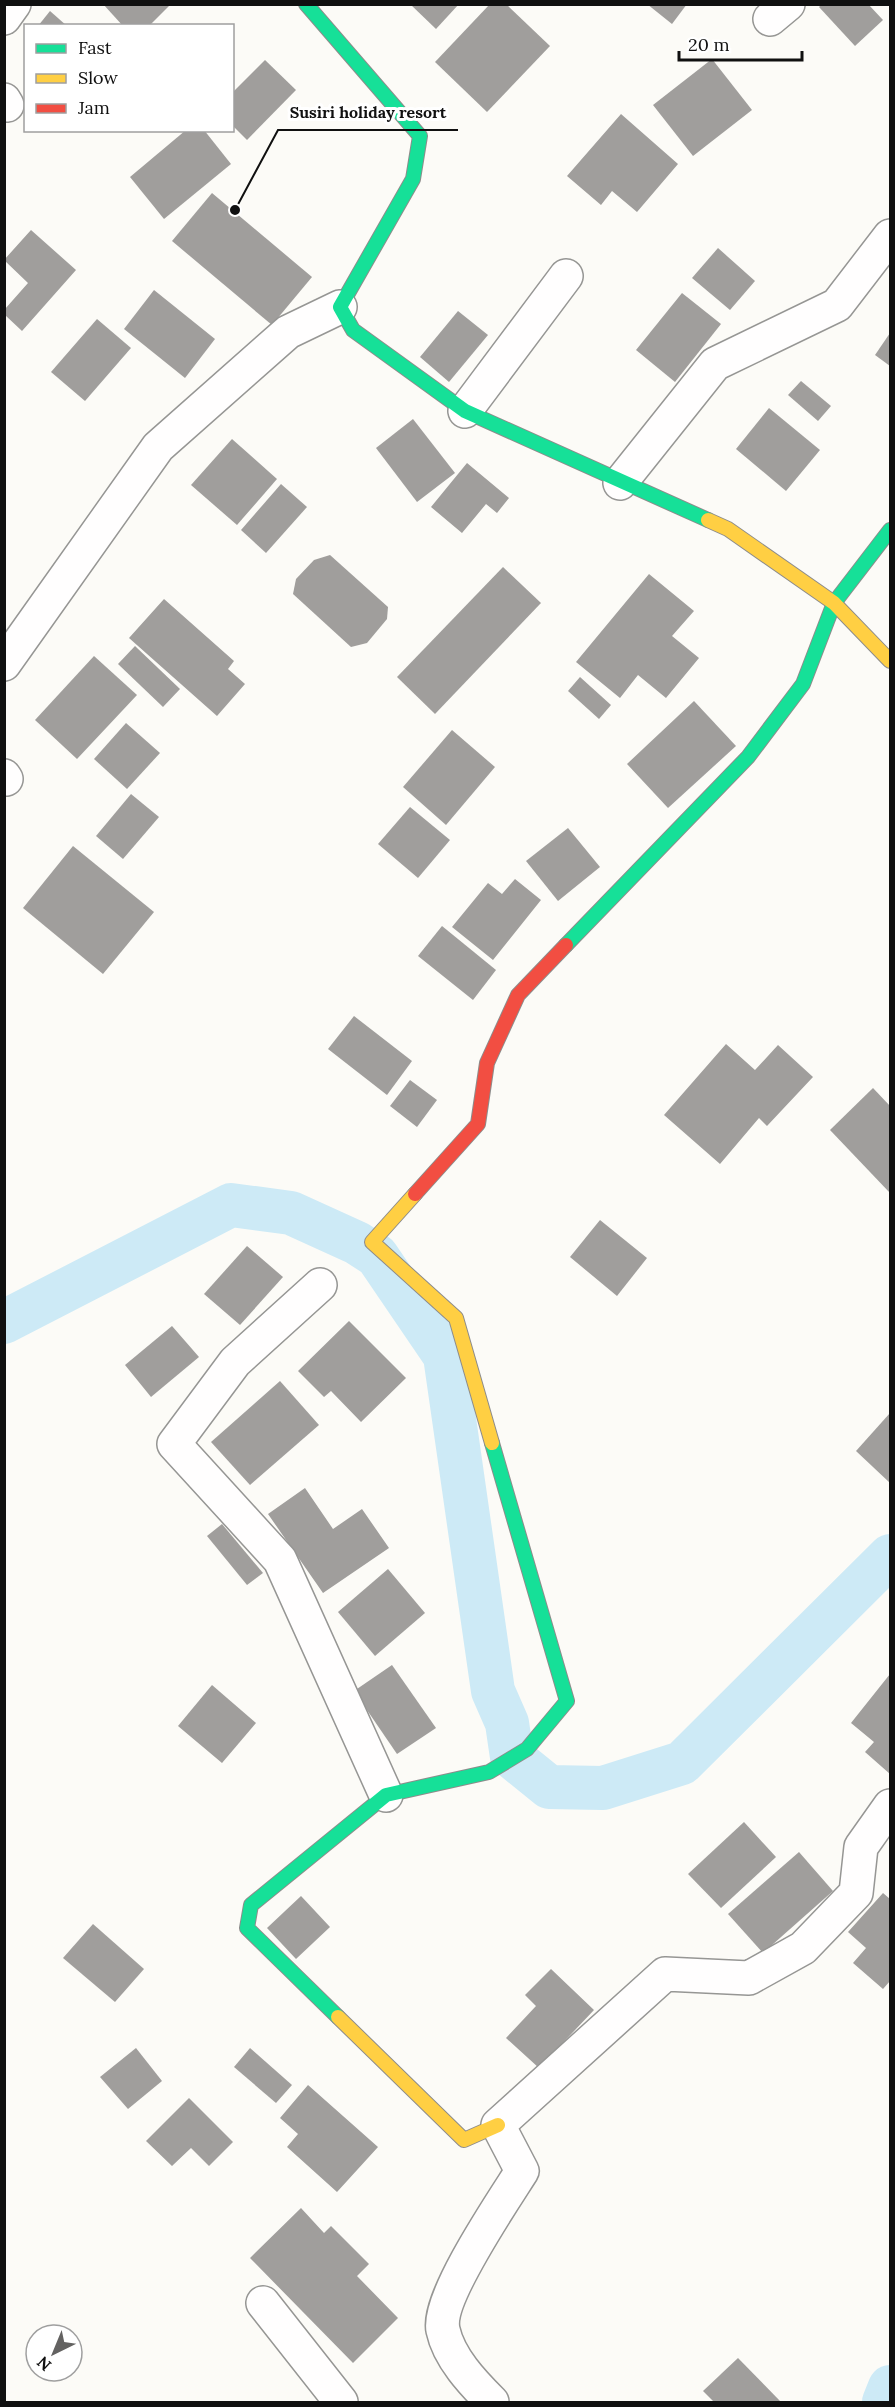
<svg xmlns="http://www.w3.org/2000/svg" width="895" height="2407" viewBox="0 0 895 2407" font-family="Lora,serif">
	<style>
		.lines { fill: none; stroke-linecap: round; stroke-linejoin: round }
		.canal { stroke: #cdeaf6; stroke-width: 44 }
		.building { fill: #a09e9c }
		.street-casing { stroke: #969694; stroke-width: 36 }
		.fast-casing { stroke: #8d8c8b; stroke-width: 16 }
		.slow-casing { stroke: #8d8c8b; stroke-width: 16 }
		.jam-casing { stroke: #8d8c8b; stroke-width: 16 }
		.street { stroke: #fffefe; stroke-width: 33 }
		.fast { stroke: #16e098; stroke-width: 14 }
		.slow { stroke: #ffcf43; stroke-width: 14 }
		.jam { stroke: #f24e42; stroke-width: 14 }
		.leader { fill: none; stroke: #101010; stroke-width: 2 }
		.callout-dot { fill: #101010; stroke: #fff; stroke-width: 2 }
		.callout-label { font-size: 16px; text-anchor: middle; font-weight: bold; fill: #101010; stroke: #fff; stroke-width: 6; stroke-linejoin: round; paint-order: stroke }
	</style>
	<rect width="100%" height="100%" fill="#fcfbf7"/>
	<g class="lines">
		<g class="canal">
			<path d="M4,1322L231,1205L291,1213L357,1243L377,1256L445,1356L493,1691L507,1723L512,1757L549,1787L603,1788L682,1763L890,1556"/>
			<path d="M884,2402L890,2387"/>
		</g>
	</g>
	<g class="building">
		<path d="M103,4H171L149,26H123Z"/>
		<path d="M410,4H459L436,29Z"/>
		<path d="M490,4H506L550,46L487,112L435,62Z"/>
		<path d="M647,4H687L672,24Z"/>
		<path d="M822,4H868L883,20L855,46L819,7Z"/>
		<path d="M50,11L67,26H38Z"/>
		<path d="M712,59L752,110L693,156L653,105Z"/>
		<path d="M265,60L296,90L247,140L232,125V93Z"/>
		<path d="M621,114L678,164L637,212L612,191L601,205L567,176Z"/>
		<path d="M186,130H204L231,164L164,219L130,177Z"/>
		<path d="M212,193L312,277L272,325L172,241Z"/>
		<path d="M31,230L76,270L22,331L5,315V309L28,283L4,260Z"/>
		<path d="M718,248L755,281L730,310L692,278Z"/>
		<path d="M154,290L215,339L185,378L124,329Z"/>
		<path d="M682,293L721,324L675,382L636,350Z"/>
		<path d="M458,311L488,335L449,382L420,357Z"/>
		<path d="M97,319L131,348L85,401L51,372Z"/>
		<path d="M890,333V366L875,355Z"/>
		<path d="M801,381L831,406L818,421L788,395Z"/>
		<path d="M769,408L820,450L786,491L736,449Z"/>
		<path d="M413,419L455,473L417,502L376,448Z"/>
		<path d="M232,439L277,479L237,525L191,485Z"/>
		<path d="M467,463L509,498L497,513L486,504L462,533L431,507Z"/>
		<path d="M281,484L307,507L266,553L241,530Z"/>
		<path d="M330,555L388,607L387,619L367,643L351,647L293,594L296,579L314,560Z"/>
		<path d="M503,567L541,603L435,714L397,677Z"/>
		<path d="M649,574L694,611L672,636L699,658L666,698L638,675L620,698L576,662Z"/>
		<path d="M164,599L234,661L228,669L245,684L217,716L129,638Z"/>
		<path d="M135,646L180,689L163,707L118,664Z"/>
		<path d="M94,656L137,695L77,759L35,720Z"/>
		<path d="M580,677L611,705L599,719L568,691Z"/>
		<path d="M694,701L736,746L668,808L627,764Z"/>
		<path d="M126,723L160,753L127,789L94,759Z"/>
		<path d="M452,730L495,767L446,825L403,787Z"/>
		<path d="M131,794L159,817L123,859L96,836Z"/>
		<path d="M410,807L450,840L418,878L378,844Z"/>
		<path d="M568,828L600,867L558,901L526,861Z"/>
		<path d="M73,846L154,912L103,974L23,908Z"/>
		<path d="M515,879L541,900L493,960L452,927L488,883L502,894Z"/>
		<path d="M442,926L496,970L473,1000L418,956Z"/>
		<path d="M354,1016L412,1061L387,1095L328,1049Z"/>
		<path d="M726,1044L755,1070L778,1045L813,1077L767,1126L759,1118L720,1164L664,1115Z"/>
		<path d="M410,1080L437,1100L417,1127L390,1106Z"/>
		<path d="M873,1088L890,1106V1193L830,1130Z"/>
		<path d="M600,1220L647,1258L617,1296L570,1257Z"/>
		<path d="M247,1246L283,1277L240,1325L204,1294Z"/>
		<path d="M349,1321L406,1378L361,1422L331,1391L324,1397L298,1371Z"/>
		<path d="M172,1326L199,1357L151,1397L125,1365Z"/>
		<path d="M280,1381L319,1425L250,1485L211,1442Z"/>
		<path d="M890,1413V1483L856,1451Z"/>
		<path d="M305,1488L333,1529L362,1509L389,1548L323,1593L268,1514Z"/>
		<path d="M222,1524L263,1573L247,1585L207,1536Z"/>
		<path d="M388,1569L425,1613L375,1656L338,1612Z"/>
		<path d="M392,1665L436,1728L397,1754L354,1691Z"/>
		<path d="M890,1674V1774L865,1752L874,1742L851,1723Z"/>
		<path d="M212,1685L256,1723L222,1763L178,1726Z"/>
		<path d="M744,1822L776,1857L721,1908L688,1874Z"/>
		<path d="M799,1852L833,1891L763,1953L728,1914Z"/>
		<path d="M883,1893L890,1899V1981L883,1989L853,1963L866,1948L848,1932Z"/>
		<path d="M301,1896L330,1927L296,1959L267,1928Z"/>
		<path d="M93,1924L144,1969L115,2002L63,1958Z"/>
		<path d="M551,1969L594,2010L539,2068L506,2038L536,2006L525,1995Z"/>
		<path d="M136,2048L162,2081L128,2109L100,2077Z"/>
		<path d="M250,2048L292,2085L276,2103L234,2067Z"/>
		<path d="M308,2085L378,2147L337,2192L287,2147L298,2134L280,2118Z"/>
		<path d="M189,2098L233,2142L209,2166L191,2148L172,2166L146,2141Z"/>
		<path d="M301,2208L324,2233L331,2226L369,2264L357,2276L398,2318L353,2363L250,2258Z"/>
		<path d="M738,2358L781,2402H714L703,2391Z"/>
	</g>
	<g class="lines">
		<g class="street-casing">
			<g id="street">
				<path d="M4,18L14,4"/>
				<path d="M770,19L788,4"/>
				<path d="M4,100L7,105"/>
				<path d="M465,411L566,276"/>
				<path d="M620,483L715,364L837,305L890,236"/>
				<path d="M4,664L158,447L288,332L340,307"/>
				<path d="M4,776L6,779"/>
				<path d="M320,1285L235,1362L174,1444L280,1560L386,1795"/>
				<path d="M263,2303L341,2402"/>
				<path d="M492,2402C473,2383 449,2358 443,2330C436,2299 503,2201 522,2171L498,2125L665,1974L749,1978L803,1948L856,1893L861,1847L890,1806"/>
			</g>
		</g>
		<g class="fast-casing">
			<g id="fast">
				<path d="M306,4L420,136L413,179L340,307L353,330L465,411L708,520"/>
				<path d="M566,945L748,757L803,684L834,603L890,530"/>
				<path d="M338,2017L247,1928L251,1905L386,1795L489,1772L527,1749L567,1701L492,1443"/>
			</g>
		</g>
		<g class="slow-casing">
			<g id="slow">
				<path d="M708,520L728,529L834,603L890,661"/>
				<path d="M415,1194L372,1242L456,1318L492,1443"/>
				<path d="M338,2017L464,2140L498,2125"/>
			</g>
		</g>
		<g class="jam-casing">
			<path id="jam" d="M415,1194L478,1124L487,1063L518,995L566,945"/>
		</g>
		<use href="#street" class="street"/>
		<use href="#fast" class="fast"/>
		<use href="#slow" class="slow"/>
		<use href="#jam" class="jam"/>
	</g>
	<path class="leader" d="M235 210L278 130H458"/>
	<circle class="callout-dot" cx="235" cy="210" r="6"/>
	<g class="callout-label">
		<text x="368" y="118">Susiri holiday resort</text>
	</g>
	<rect width="895" height="2407" fill="none" stroke="#101010" stroke-width="12"/>
	<rect x="24" y="24" width="210" height="108" fill="#ffffff" stroke="#9f9f9f" stroke-width="1.5"/>
	<rect x="36" y="44" width="30" height="9" fill="#16e098" stroke="#9f9f9f" stroke-width="1.5"/>
	<text x="78" y="54" font-size="18" fill="#101010">Fast</text>
	<rect x="36" y="74" width="30" height="9" fill="#ffcf43" stroke="#9f9f9f" stroke-width="1.5"/>
	<text x="78" y="84" font-size="18" fill="#101010">Slow</text>
	<rect x="36" y="104" width="30" height="9" fill="#f24e42" stroke="#9f9f9f" stroke-width="1.5"/>
	<text x="78" y="114" font-size="18" fill="#101010">Jam</text>
	<g transform="translate(54 2353) rotate(223)"><circle r="28" fill="#ffffff" stroke="#9f9f9f" stroke-width="1.5"/>
	<path d="M0-4.5L10 22L0 15L-10 22Z" fill="#636261"/>
	<text y="-9" font-size="16" font-weight="bold" text-anchor="middle" fill="#101010">N</text>
	</g>
	<path d="M679 51v9h123v-9" fill="none" stroke="#101010" stroke-width="3"/>
	<text x="688" y="51" font-size="18" fill="#101010" stroke="#ffffff" stroke-width="4.5" paint-order="stroke">20 m</text>
</svg>
